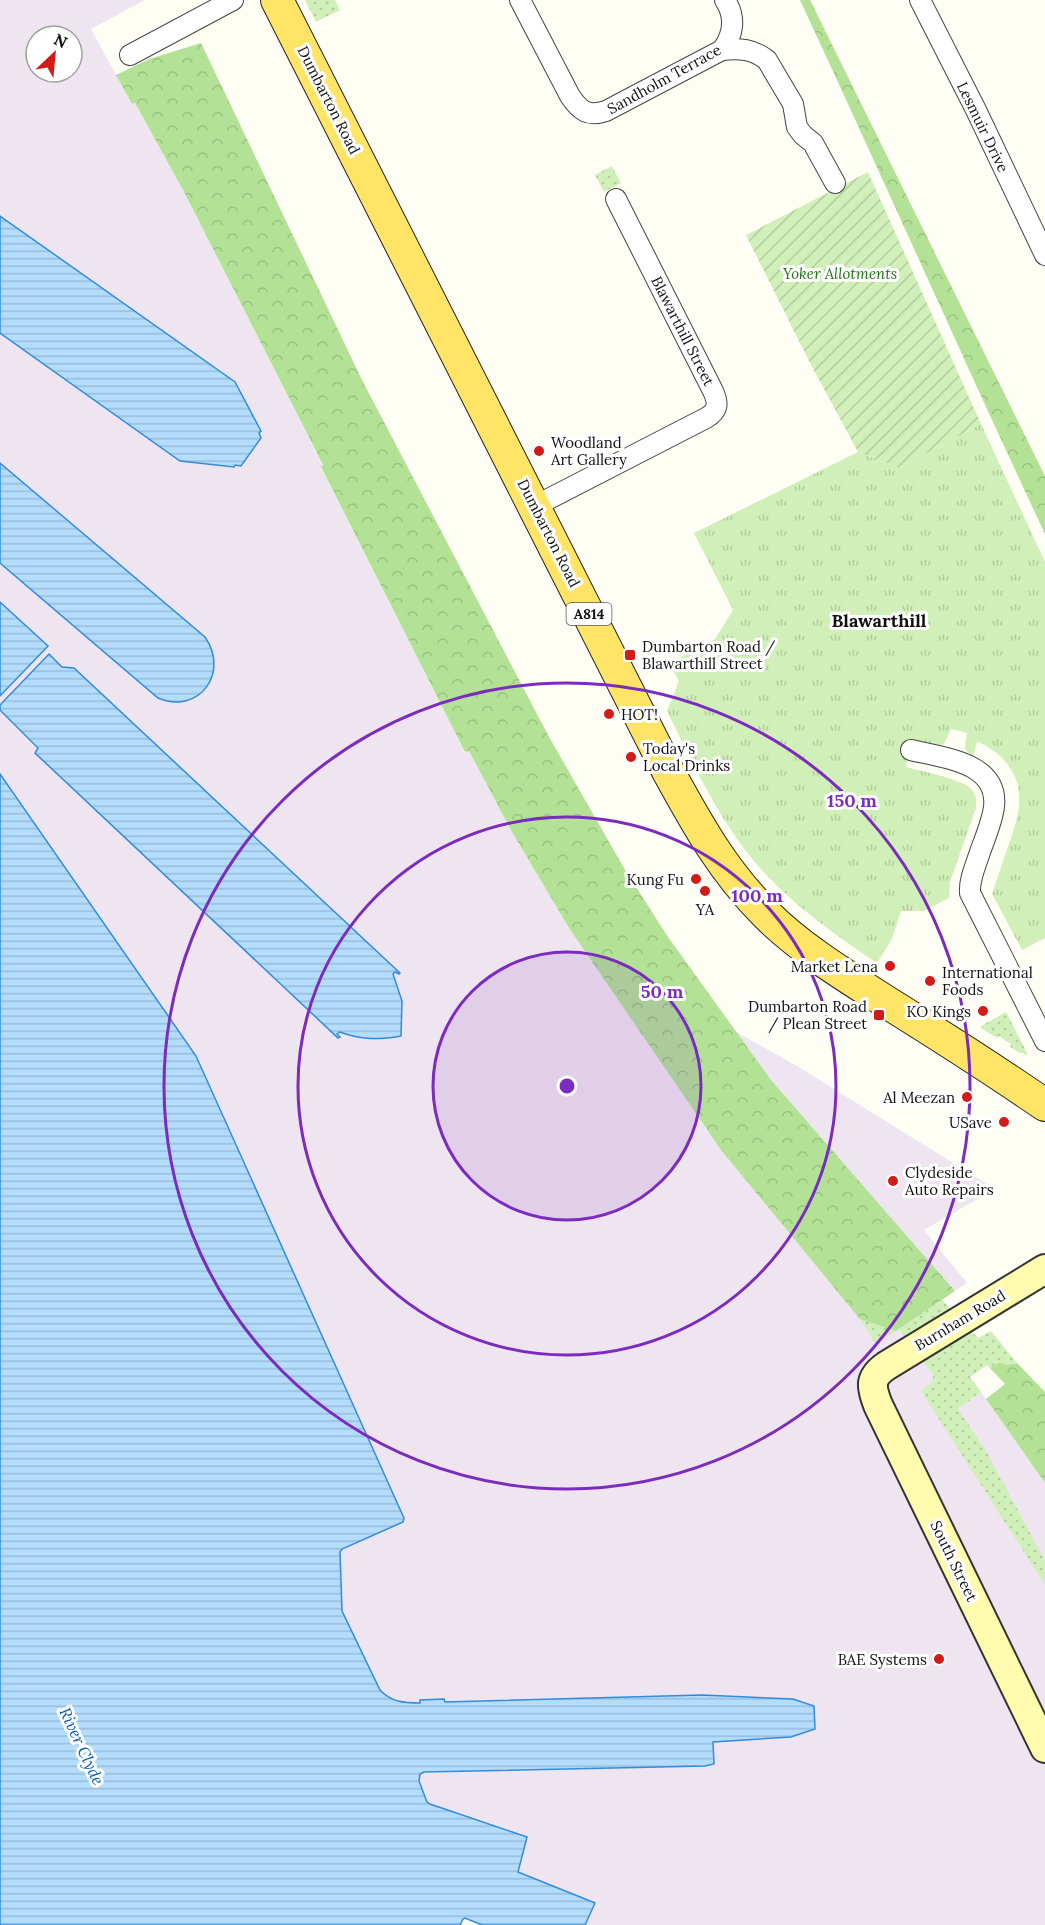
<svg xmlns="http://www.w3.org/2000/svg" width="1045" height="1925" viewBox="0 0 1045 1925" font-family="Lora,serif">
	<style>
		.industrial { fill: #efe5f0; fill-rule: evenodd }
		.grass { fill: url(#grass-dots) }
		.forest { fill: url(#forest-crowns) }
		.park { fill: url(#park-tufts) }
		.garden { fill: url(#garden-furrows) }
		.water { fill: url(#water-rules); stroke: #318cdd; stroke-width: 1.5 }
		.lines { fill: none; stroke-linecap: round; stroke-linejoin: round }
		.street-casing { stroke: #444; stroke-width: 22 }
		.secondary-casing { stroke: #333; stroke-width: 32 }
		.primary-casing { stroke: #222; stroke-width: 34 }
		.street { stroke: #fff; stroke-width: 20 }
		.secondary { stroke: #fffcb0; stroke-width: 28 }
		.primary { stroke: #ffe465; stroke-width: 32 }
		.ring { fill: none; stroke: #7b2cbf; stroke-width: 3 }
		.poi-dot { fill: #d31b17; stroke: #fff; stroke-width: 2 }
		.labels { text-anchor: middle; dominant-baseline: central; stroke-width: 6; stroke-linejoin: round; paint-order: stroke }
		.shield { fill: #fff; stroke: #585858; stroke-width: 1.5 }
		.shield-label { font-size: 14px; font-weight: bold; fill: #111 }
		.street-label { font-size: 15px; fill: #111; stroke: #fff }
		.park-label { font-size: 15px; font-style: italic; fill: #247218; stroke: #fff }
		.poi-label { font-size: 15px; fill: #111; stroke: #fff; text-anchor: end }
		.water-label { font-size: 16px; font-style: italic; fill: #095db3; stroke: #fff }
		.quarter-label { font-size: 18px; font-weight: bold; fill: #111; stroke: #fff }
		.centre { fill: #7b2cbf; stroke: #fff; stroke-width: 3 }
		.ring-label { font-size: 18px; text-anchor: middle; font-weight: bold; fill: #7b2cbf; stroke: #fff; stroke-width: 6; stroke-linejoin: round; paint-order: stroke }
	</style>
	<defs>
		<pattern id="grass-dots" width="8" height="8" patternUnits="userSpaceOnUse" patternTransform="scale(1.5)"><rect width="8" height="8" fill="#d1efb8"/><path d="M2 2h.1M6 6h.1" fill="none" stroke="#b2cc9d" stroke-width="1.8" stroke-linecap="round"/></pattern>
		<pattern id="forest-crowns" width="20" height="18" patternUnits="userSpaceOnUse" patternTransform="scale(1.5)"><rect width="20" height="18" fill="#b3e296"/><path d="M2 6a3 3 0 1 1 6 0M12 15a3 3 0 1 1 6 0" fill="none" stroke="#99c180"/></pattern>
		<pattern id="park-tufts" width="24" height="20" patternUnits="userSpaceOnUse" patternTransform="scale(1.5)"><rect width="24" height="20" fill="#d1efb8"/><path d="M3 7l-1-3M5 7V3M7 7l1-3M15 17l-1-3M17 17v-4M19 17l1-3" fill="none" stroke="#b2cc9d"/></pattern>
		<pattern id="garden-furrows" width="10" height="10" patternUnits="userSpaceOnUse" patternTransform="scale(1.5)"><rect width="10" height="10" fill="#d1efb8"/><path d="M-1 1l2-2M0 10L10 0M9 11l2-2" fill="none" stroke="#b2cc9d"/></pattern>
		<pattern id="water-rules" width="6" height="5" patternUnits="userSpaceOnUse" patternTransform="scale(1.5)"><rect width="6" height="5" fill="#b3dcfd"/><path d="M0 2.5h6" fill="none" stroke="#99bcd8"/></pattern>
	</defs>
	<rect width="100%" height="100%" fill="#fffef5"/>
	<g class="industrial">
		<path d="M0,0H145L91,29L132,104L135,103L183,190L323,466L321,468L465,752L469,750L512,832L569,928L646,1038L706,1129L896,1331L899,1329L958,1409L981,1392L1045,1483V1925H585L595,1903L518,1872L471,1819L427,1802L419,1781V1776L422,1773L714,1764L713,1742L791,1737L444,1702V1699L420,1700V1703L400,1702L389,1698L380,1690L342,1611L340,1550L404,1517L196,1056L0,774V696L47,646L0,602ZM36,36H72V72H36Z"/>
		<path d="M735,1031L802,1069L995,1189L924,1230L967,1283L955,1291L771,1080Z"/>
	</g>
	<g class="grass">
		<path d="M305,0H335L340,10L316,22Z"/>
		<path d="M612,166L621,183L604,192L595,175Z"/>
		<path d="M1006,1012L1026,1051L1028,1056L1021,1052L1020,1053L1010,1047L1011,1044L999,1036L997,1038L981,1028V1026Z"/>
		<path d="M942,1300L978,1338L991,1331L1017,1363L1006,1365L1000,1362L990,1368L987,1365L970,1377L981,1392L958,1409L985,1449L1043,1557L1045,1561V1585L921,1391L932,1382L933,1375L899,1329Z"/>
		<path d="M860,1319L896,1331L875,1343Z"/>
	</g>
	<g class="forest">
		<path d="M800,0H810L1045,476V534C962,357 883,178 800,0Z"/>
		<path d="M201,43L362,380L548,735L624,868L668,937L771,1080L955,1291L896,1331L860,1319L721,1150L569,928L512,832L469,751L465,752L321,467L323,465L183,190L135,103L132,104L116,75L149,59Z"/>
		<path d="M1000,1362L1006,1365L1017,1363L1045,1392V1483L986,1399L1005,1384L990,1368Z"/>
	</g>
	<path class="park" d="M981,424L1045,562V938L1022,950L992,894C998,877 1003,861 1009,844C1019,814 1028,788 1004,760C996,752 987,745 977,742L973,756L967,752L965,748L967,733L951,729L944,744L939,746L911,750L906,767C920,771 963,779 971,789C976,794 977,801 976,808L950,882L949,898L924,911H901L892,939L877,963C835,935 793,905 760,868C720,823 694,765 667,711L679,681L669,663L715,639L733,610L694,533L858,452L899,468Z"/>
	<path class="garden" d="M868,172L981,424L899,468L858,452L810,363L746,235Z"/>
	<g class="water">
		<path d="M0,216L235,382L261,431L259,433L261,438L241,466L235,465L234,467L180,461L0,333Z"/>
		<path d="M0,463L205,637C230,673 199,715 158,698L0,563Z"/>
		<path d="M0,602L48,646L0,696Z"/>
		<path d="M49,654L62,667L74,668L400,973L399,974L395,972L393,974L402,1001L401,1036C379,1040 361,1040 340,1032L337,1034L340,1037L338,1038L35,753L38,748L0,710V705Z"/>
		<path d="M0,774L196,1056L404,1518L403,1522L342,1549L340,1552L342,1611L380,1690C391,1702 404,1703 420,1703V1700L444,1699L445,1702L702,1695L793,1699L814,1706L815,1729L791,1737L713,1742L714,1764L705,1766L424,1772L420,1774L419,1781L427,1802L430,1804L527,1837L518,1872L595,1903L585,1925H482L465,1918L463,1919L460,1925H0Z"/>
	</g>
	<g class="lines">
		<g class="street-casing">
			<g id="street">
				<path d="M520,0L570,96C580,111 588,117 606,111L722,50C734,34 736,17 725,0"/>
				<path d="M920,0L976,110L1045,255"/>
				<path d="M722,50C740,48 753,49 767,60L793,104L797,127L803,135L813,143L835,183"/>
				<path d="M130,55L233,0"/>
				<path d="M535,506L706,418C718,411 719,404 713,391L616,199"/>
				<path d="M911,750C943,758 999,762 994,807C992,822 985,838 980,852C976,865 969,879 970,893L1045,1041"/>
			</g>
		</g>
		<g class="secondary-casing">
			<path id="secondary" d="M1045,1269L886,1366C869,1378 871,1387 878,1405L1045,1748"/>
		</g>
		<g class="primary-casing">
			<path id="primary" d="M277,0L668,771C697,824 723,871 766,914C801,949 846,976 888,1003C941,1036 994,1070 1045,1105"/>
		</g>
		<use href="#street" class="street"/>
		<use href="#secondary" class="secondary"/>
		<use href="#primary" class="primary"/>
	</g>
	<circle cx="567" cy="1086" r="134" fill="#7b2cbf" fill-opacity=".12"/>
	<g class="ring">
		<circle cx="567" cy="1086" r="134"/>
		<circle cx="567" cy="1086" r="269"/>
		<circle cx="567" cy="1086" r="403"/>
	</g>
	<g class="poi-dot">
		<circle cx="539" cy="451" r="6"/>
		<rect x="624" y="649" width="12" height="12" rx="3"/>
		<circle cx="609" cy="714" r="6"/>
		<circle cx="631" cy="757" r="6"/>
		<circle cx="696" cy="879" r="6"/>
		<circle cx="705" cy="891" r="6"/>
		<circle cx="890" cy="966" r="6"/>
		<circle cx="930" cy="981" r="6"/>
		<circle cx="983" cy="1011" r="6"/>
		<rect x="873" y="1009" width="12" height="12" rx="3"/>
		<circle cx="967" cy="1097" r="6"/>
		<circle cx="1004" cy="1122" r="6"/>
		<circle cx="893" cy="1181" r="6"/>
		<circle cx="939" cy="1659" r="6"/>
	</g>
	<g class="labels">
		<rect class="shield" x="566.5" y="603" width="45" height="22" rx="4.5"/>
		<g class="shield-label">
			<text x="589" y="614">A814</text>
		</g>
		<g class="street-label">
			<text transform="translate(664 79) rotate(-29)">Sandholm Terrace</text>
			<text transform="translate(329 100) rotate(63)">Dumbarton Road</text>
			<text transform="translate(983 127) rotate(64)">Lesmuir Drive</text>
			<text transform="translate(683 331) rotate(63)">Blawarthill Street</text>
			<text transform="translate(549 533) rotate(63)">Dumbarton Road</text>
			<text transform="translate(960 1320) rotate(-31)">Burnham Road</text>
			<text transform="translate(954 1561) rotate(64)">South Street</text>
		</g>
		<g class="park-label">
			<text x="840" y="273">Yoker Allotments</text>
		</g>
		<g class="poi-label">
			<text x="551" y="442" text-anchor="start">Woodland<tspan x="551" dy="17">Art Gallery</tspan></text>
			<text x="642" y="646" text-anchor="start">Dumbarton Road /<tspan x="642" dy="17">Blawarthill Street</tspan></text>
			<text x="621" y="714" text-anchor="start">HOT!</text>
			<text x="643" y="748" text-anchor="start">Today's<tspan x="643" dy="17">Local Drinks</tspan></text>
			<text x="684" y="879">Kung Fu</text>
			<text x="705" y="909" text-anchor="middle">YA</text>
			<text x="878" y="966">Market Lena</text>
			<text x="942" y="972" text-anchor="start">International<tspan x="942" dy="17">Foods</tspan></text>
			<text x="867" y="1006">Dumbarton Road<tspan x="867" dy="17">/ Plean Street</tspan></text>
			<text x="971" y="1011">KO Kings</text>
			<text x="955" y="1097">Al Meezan</text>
			<text x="992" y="1122">USave</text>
			<text x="905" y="1172" text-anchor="start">Clydeside<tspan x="905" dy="17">Auto Repairs</tspan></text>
			<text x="927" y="1659">BAE Systems</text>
		</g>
		<g class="water-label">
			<text transform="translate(82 1746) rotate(65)">River Clyde</text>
		</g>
		<g class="quarter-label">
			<text x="879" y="620">Blawarthill</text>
		</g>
	</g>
	<circle cx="567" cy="1086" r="9" class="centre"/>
	<g class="ring-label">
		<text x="852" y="807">150 m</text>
		<text x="757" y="902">100 m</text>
		<text x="662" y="998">50 m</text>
	</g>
	<g transform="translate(54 54) rotate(26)"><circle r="28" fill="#ffffff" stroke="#a0a0a0" stroke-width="1.5"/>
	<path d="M0-4.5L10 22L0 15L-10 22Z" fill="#d31b17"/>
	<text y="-9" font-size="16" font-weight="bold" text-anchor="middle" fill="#111111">N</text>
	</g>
</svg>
